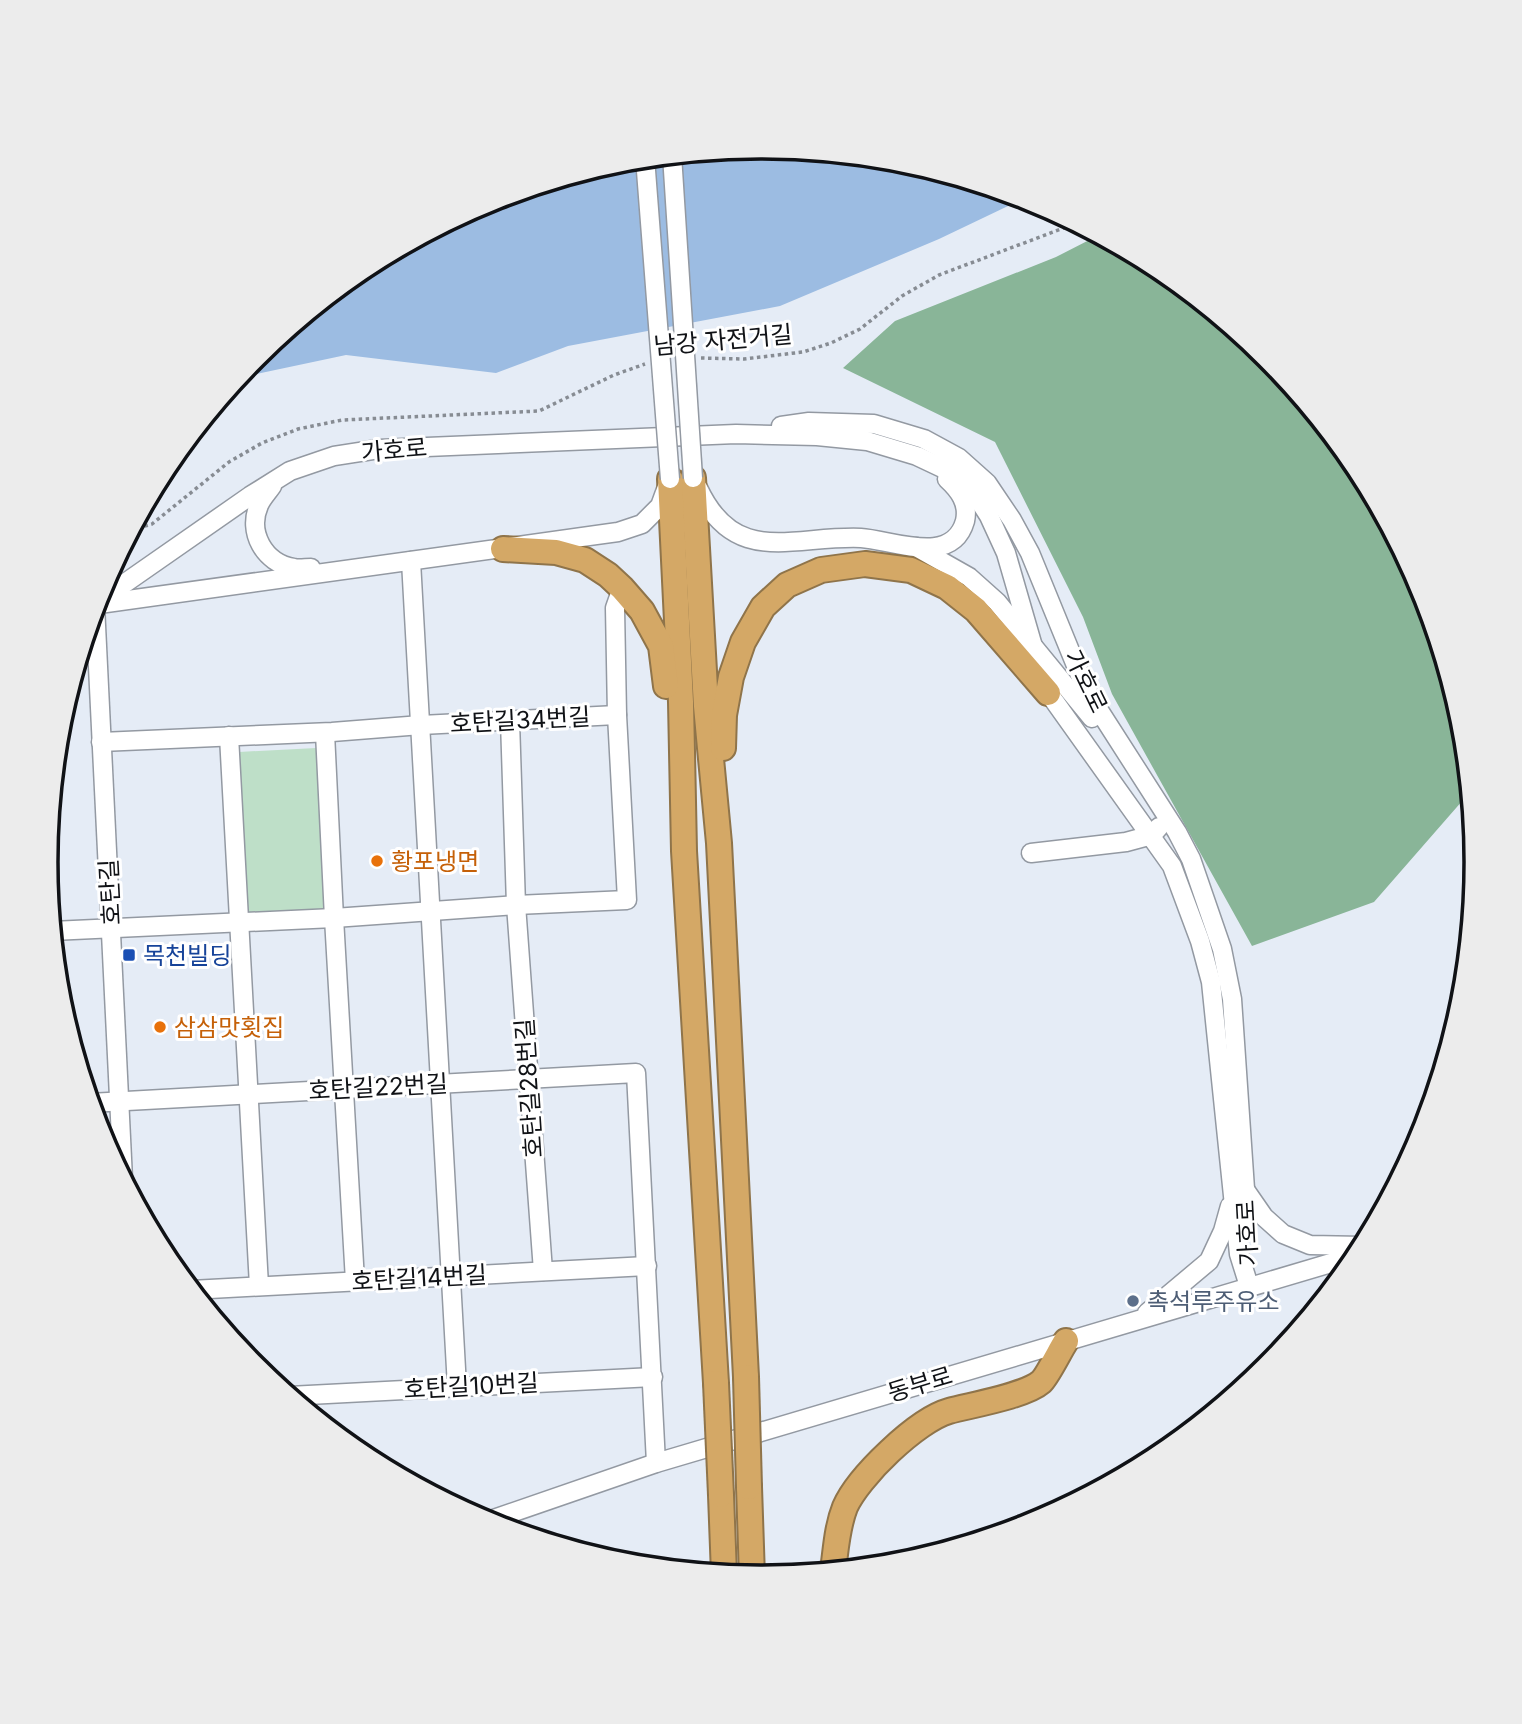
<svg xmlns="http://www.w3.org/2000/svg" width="1522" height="1724" viewBox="0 0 1522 1724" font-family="Inter,'Noto Sans KR',sans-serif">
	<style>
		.green { fill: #bedfc8 }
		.forest { fill: #89b598 }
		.water { fill: #9cbce2 }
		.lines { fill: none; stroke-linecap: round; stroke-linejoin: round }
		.minor-casing { stroke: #9399a2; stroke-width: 21 }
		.highway-casing { stroke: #8f744a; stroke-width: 28 }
		.path { stroke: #878c93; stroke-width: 3.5; stroke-dasharray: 3.5 3.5; stroke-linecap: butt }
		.minor { stroke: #fff; stroke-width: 18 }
		.highway { stroke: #d4a866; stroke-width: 24 }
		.minor-bridge-casing { stroke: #9399a2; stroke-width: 21; stroke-linecap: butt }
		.highway-bridge-casing { stroke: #8f744a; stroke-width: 28; stroke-linecap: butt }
		.minor-bridge { stroke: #fff; stroke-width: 18 }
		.highway-bridge { stroke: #d4a866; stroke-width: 24 }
		.food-dot { fill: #e8710a; stroke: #fff; stroke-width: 2.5 }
		.transit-dot { fill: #1a4fb4; stroke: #fff; stroke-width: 2.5 }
		.service-dot { fill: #5c6f8a; stroke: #fff; stroke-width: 2.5 }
		.labels { text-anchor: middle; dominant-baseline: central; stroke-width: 6; stroke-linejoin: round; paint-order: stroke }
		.street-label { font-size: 24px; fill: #101216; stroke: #fff }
		.food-label { font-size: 24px; fill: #c56008; stroke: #fff; text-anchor: start }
		.transit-label { font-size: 24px; fill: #164399; stroke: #fff; text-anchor: start }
		.service-label { font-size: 24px; fill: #4e5e75; stroke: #fff; text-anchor: start }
		.rim { fill: none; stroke: #101216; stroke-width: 3.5 }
	</style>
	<rect width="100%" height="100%" fill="#e5ecf6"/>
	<path class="green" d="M316,748L325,909L248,914L239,752Z"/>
	<path class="forest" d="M1099,235L1159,267L1267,356L1356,465L1422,589L1463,723L1470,792L1374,902L1252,946L1112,694L1083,617L995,442L843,368L895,321L1056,257Z"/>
	<path class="water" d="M761,147L901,160L1025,198L939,239L780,306L568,346L496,373L346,355L238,378L255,356L364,267L488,201L622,160Z"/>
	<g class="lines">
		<g class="minor-casing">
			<g id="minor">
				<path d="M781,426L809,422L874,424L924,439L959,458L987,483L1012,520L1030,553L1086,690L1177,832L1191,859L1222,949L1232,999L1247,1218"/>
				<path d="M272,486C268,492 262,498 259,505C247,532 264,563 294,568C299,569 305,568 311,568"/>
				<path d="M698,488C735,568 793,535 861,538C893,540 952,567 965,521C969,503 959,490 947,479"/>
				<path d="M916,547L969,577L997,602L1092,718"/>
				<path d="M411,561L457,1387"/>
				<path d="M95,604L250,496L290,471L334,456L379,449L736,434L817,436L867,441L917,456L953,473L973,491L989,516L1006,553L1045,688L1172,866L1200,941L1211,982L1239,1254L1249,1286"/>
				<path d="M99,604L618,532L642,524L660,506L668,484"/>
				<path d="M95,605L123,1179"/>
				<path d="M510,721L516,905L543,1271"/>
				<path d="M325,733L334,918L355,1281"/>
				<path d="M229,736L259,1286"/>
				<path d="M101,742L332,732L421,725L617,715"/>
				<path d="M1031,853L1126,842L1152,835L1159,827"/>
				<path d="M52,931L334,918L516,905L627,900L617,715L615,608L622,588"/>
				<path d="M90,1103L636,1073L656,1463"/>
				<path d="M1246,1191L1264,1217L1283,1234L1310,1245L1363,1246"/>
				<path d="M191,1290L647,1266"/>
				<path d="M1147,1313L1209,1261L1223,1231L1230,1206"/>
				<path d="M289,1396L653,1377"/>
				<path d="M485,1522L656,1463L1358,1255"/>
			</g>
		</g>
		<g class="highway-casing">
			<g id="highway">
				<path d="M693,478L706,706L719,843L746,1377"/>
				<path d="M670,479L681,702L684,851L716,1383"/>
				<path d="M503,549L556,552L585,560L608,575L622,588L642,611L661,646L666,686"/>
				<path d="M723,748L724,715L731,677L743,642L763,607L787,585L821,570L865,564L911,570L947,587L976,610L1048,693"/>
				<path d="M749,1487L752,1577"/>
				<path d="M721,1495L724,1574"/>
				<path d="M833,1570C836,1549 837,1527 845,1507C858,1477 917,1420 949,1411C971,1405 1025,1396 1041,1382C1047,1377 1060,1350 1066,1341"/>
			</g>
		</g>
		<g class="path">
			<path d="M701,358L744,359L803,352L831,343L860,329L902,296L939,275L1077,223"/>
			<path d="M131,530L152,524L229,462L262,443L298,429L342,420L539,411L614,375L645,364"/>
		</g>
		<use href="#minor" class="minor"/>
		<use href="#highway" class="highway"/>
		<g class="minor-bridge-casing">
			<g id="minor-bridge">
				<path d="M672,155L693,478"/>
				<path d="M645,158L670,479"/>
			</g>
		</g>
		<g class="highway-bridge-casing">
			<g id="highway-bridge">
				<path d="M746,1377L749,1487"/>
				<path d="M716,1383L721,1495"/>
			</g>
		</g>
		<use href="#minor-bridge" class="minor-bridge"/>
		<use href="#highway-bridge" class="highway-bridge"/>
	</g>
	<g class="food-dot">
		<circle cx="377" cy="861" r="7"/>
		<circle cx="160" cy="1027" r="7"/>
	</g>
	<rect class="transit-dot" x="122" y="948" width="14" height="14" rx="3.5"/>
	<circle class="service-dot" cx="1133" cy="1301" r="7"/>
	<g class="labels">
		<g class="street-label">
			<text transform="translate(723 340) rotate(-5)">남강 자전거길</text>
			<text transform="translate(394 450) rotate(-5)">가호로</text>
			<text transform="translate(1086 681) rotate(64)">가호로</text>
			<text transform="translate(520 720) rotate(-3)">호탄길34번길</text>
			<text transform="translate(110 892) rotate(-93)">호탄길</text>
			<text transform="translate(378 1087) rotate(-3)">호탄길22번길</text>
			<text transform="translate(529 1088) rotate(-94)">호탄길28번길</text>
			<text transform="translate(1247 1233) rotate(-93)">가호로</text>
			<text transform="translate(419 1278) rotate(-3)">호탄길14번길</text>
			<text transform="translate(920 1384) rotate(-17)">동부로</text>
			<text transform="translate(471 1386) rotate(-3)">호탄길10번길</text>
		</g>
		<g class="food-label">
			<text x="391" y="861">황포냉면</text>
			<text x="174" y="1027">삼삼맛횟집</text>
		</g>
		<g class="transit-label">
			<text x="143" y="955">목천빌딩</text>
		</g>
		<g class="service-label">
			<text x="1147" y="1301">촉석루주유소</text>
		</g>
	</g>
	<path d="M0 0H1522V1724H0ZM58 862a703 703 0 1 1 1406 0a703 703 0 1 1-1406 0Z" fill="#ececec" fill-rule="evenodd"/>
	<path class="rim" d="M58 862a703 703 0 1 1 1406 0a703 703 0 1 1-1406 0Z"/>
</svg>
